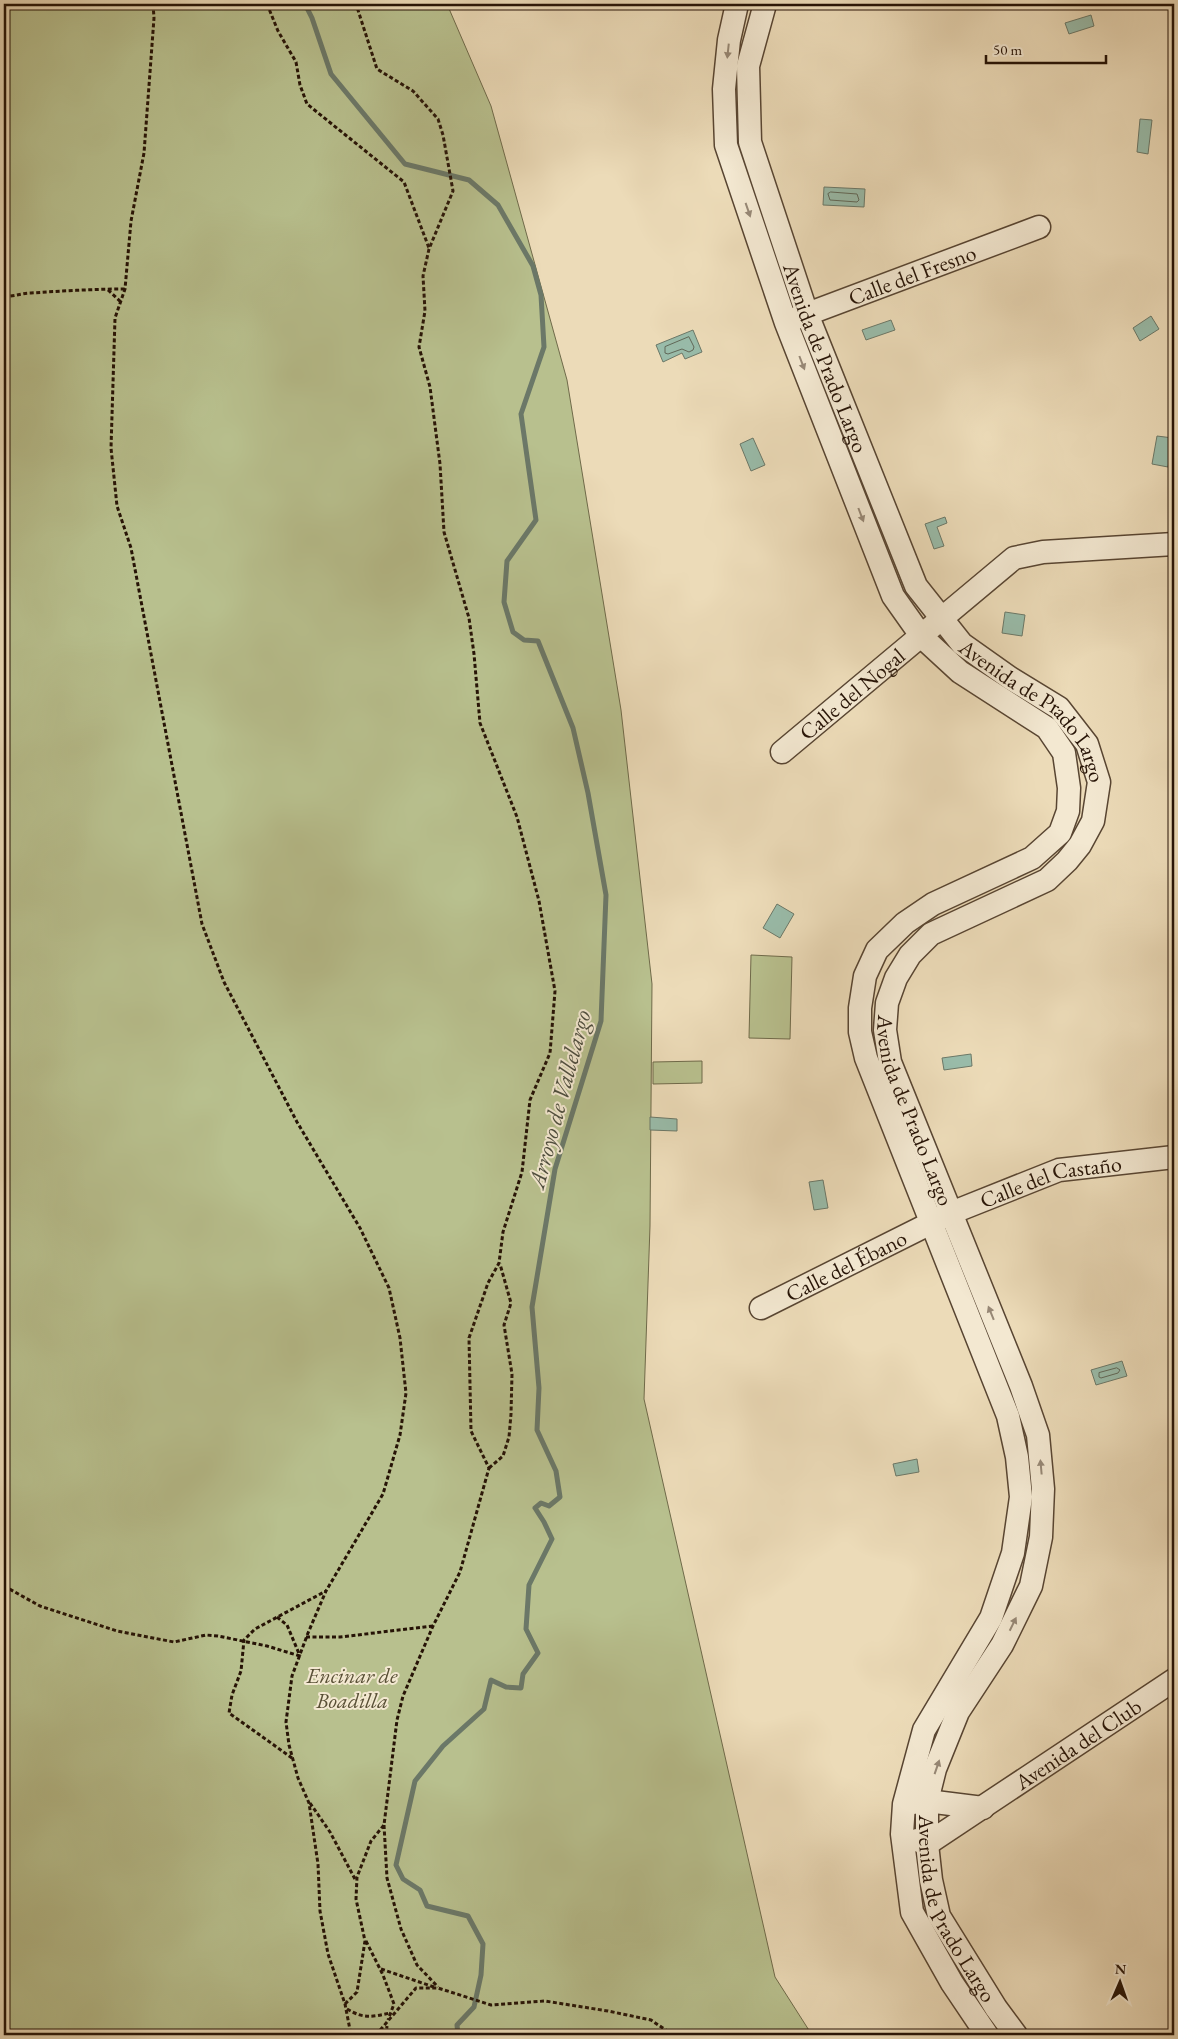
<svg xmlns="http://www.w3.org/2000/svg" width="1178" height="2039" viewBox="0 0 1178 2039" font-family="'EB Garamond',serif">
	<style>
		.green { fill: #b8c08e; stroke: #6f6a4a }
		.water { fill: #99bcaa; stroke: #6b7868 }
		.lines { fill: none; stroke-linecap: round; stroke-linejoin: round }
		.shore { stroke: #606858; stroke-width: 1 }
		.stream { stroke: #6b7868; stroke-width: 5 }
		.minor-casing { stroke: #584532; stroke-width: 25 }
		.path { stroke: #261306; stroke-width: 3; stroke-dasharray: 4 2.5; stroke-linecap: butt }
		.minor { stroke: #f3e8d1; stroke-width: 22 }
		.oneway { fill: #978876 }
		.labels { text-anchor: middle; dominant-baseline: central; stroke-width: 4; stroke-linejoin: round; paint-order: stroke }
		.street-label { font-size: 22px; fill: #261306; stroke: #f3e8d1 }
		.park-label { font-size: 22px; font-style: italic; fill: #595036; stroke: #f3e8d1 }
		.water-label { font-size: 24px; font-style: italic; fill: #4e4e3f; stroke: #f3e8d1 }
	</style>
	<rect width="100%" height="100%" fill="#ecdbb8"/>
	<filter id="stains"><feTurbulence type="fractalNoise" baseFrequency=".004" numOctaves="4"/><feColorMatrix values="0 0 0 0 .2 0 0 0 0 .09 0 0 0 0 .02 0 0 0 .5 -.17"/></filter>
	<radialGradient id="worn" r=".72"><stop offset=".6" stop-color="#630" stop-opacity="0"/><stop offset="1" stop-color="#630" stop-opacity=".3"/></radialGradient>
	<g class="green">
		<path d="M4,4H447L491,106L567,380L621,710L652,984L650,1226L644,1399L775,1977L812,2035H4Z"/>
		<path d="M751,955L792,957L790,1039L749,1038Z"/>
		<path d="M702,1061V1083L653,1084V1062Z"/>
	</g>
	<g class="water">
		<path d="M1091,15L1094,26L1069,34L1065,23Z"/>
		<path d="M1140,119L1152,120L1148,154L1137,152Z"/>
		<path d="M824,187L865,189L864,207L823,205Z"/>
		<path d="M1151,316L1159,329L1140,341L1133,328Z"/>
		<path d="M891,320L895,330L866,340L862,330Z"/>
		<path d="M693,330L702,352L685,359L682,353L663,362L656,345Z"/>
		<path d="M1157,436L1173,438L1168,467L1152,464Z"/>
		<path d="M753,438L765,465L751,471L740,444Z"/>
		<path d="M945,517L947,523L937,527L944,546L934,549L925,524Z"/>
		<path d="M1005,612L1025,615L1022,636L1002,633Z"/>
		<path d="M777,904L794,914L780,938L763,928Z"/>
		<path d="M971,1054L972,1066L944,1070L942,1058Z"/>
		<path d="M650,1117L677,1119V1131L650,1130Z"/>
		<path d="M823,1180L828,1208L814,1210L809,1182Z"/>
		<path d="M1122,1361L1127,1376L1096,1385L1091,1370Z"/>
		<path d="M917,1459L919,1472L896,1476L893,1464Z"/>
	</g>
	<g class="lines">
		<g class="shore">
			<path d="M831,192L857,194L859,200L857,202L830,200L828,194Z"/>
			<path d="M689,337L694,347L693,350L689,352L682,349L668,354L665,353V347Z"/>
			<path d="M1117,1368L1120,1370L1118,1373L1101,1378L1099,1377V1373Z"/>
		</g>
		<path class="stream" d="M305,4L312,18L331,74L405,164L469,180L498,205L533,266L541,295L544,347L521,414L536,520L507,561L504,602L513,632L524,640L538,641L573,728L588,793L606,895L601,1021L555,1169L532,1307L539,1388L537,1430L556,1471L560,1497L549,1506L541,1503L535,1508L544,1522L552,1539L529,1585L526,1629L538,1653L523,1674L521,1688L506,1687L491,1680L484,1709L443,1746L415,1781L396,1865L403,1879L420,1890L427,1906L468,1916L483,1944L481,1975L474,2007L457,2025L458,2035"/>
		<g class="minor-casing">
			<g id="minor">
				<path d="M737,4L729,40L724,89L726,145L786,323L893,596L922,637L960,672L1047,728L1064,753L1069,788L1068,811L1060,833L1032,858L933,904L905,923L877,950L865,976L860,1008V1032L866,1058L1008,1416L1017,1457L1021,1497L1013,1553L991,1618L924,1730L904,1804L902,1834L912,1912L952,1983L987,2035"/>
				<path id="s1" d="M765,4L748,66L750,142L807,314L916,586L962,644L1010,678L1059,708L1087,744L1099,782L1093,821L1080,845L1067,861L1047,880L931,934L910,955L896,978L887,1003L885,1030L890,1062L1021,1386L1038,1435L1043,1489L1041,1537L1031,1586L1002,1645L958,1712L935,1769L927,1801V1844L931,1880L939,1916L996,2008L1016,2035"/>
				<path id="s2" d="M794,319L1039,227"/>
				<path id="s3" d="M782,752L1014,558L1043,552L1174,544"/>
				<path id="s4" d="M761,1308L951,1213L1059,1170L1174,1157"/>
				<path d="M912,1803L927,1801L983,1808"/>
				<path id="s5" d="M917,1840L927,1844L1174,1680"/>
			</g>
		</g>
		<g class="path">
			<path d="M153,4L154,18L144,153L131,221L125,289L115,318L111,448L117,506L131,548L202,924L224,982L297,1122L360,1228L389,1288L400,1338L406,1393L400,1435L383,1494L326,1591L308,1633L292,1676L286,1722L289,1745L298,1778L309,1803L318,1864L320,1911L328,1954L345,2004L351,2035"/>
			<path d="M267,4L278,31L296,62L300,85L307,104L404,182L429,248"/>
			<path d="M108,290L121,302"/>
			<path d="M4,296C14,297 21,293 31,293C62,291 94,289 125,289"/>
			<path d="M489,1468L503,1456L509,1437L511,1414L512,1374L504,1325L511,1303L500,1264"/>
			<path d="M4,1586L40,1606L117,1631L174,1642L206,1635L218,1636L267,1646L300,1656"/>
			<path d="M277,1617L287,1625L300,1656"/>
			<path d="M306,1637H340L433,1626"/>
			<path d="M292,1758L229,1713L232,1695L241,1671L244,1640L255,1629L326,1591"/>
			<path d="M310,1803L330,1832L356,1881"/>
			<path d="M384,1825L387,1878L401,1929L417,1965L438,1987"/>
			<path d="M366,1941L383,1975L394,2004L388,2020"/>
			<path d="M381,1969L434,1987"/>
			<path d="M345,2004L357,1992L365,1941L356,1899L357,1877L371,1841L384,1825L397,1720L403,1696L433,1626L460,1572L489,1468L471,1431L469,1338L488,1283L499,1263L503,1232L522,1172L530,1100L550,1053L555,991L539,901L517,817L480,723L474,654L469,618L444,532L440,464L430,387L419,347L425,311L423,276L429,249L453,191L443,135L438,119L413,91L377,69L356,4"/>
			<path d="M347,2009C364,2019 371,2017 390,2013"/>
			<path d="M376,2035L416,1988H438L491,2005L545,2001L608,2011L651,2020L673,2035"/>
			<path d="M386,2035L387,2026"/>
		</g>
		<use href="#minor" class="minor"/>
	</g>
	<defs><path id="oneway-solid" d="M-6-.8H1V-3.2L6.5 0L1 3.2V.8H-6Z" transform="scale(1.25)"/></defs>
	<g class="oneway">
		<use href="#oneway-solid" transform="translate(728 51) rotate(96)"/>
		<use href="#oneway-solid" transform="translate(748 210) rotate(71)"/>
		<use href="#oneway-solid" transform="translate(802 363) rotate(69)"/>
		<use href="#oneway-solid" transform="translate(861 515) rotate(69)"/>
		<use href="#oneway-solid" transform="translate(991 1313) rotate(-112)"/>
		<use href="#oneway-solid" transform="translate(1041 1467) rotate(-95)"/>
		<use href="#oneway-solid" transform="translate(1013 1624) rotate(-64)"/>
		<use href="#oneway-solid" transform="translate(937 1767) rotate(-71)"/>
	</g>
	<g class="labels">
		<g class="street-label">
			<text stroke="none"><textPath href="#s2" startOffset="126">Calle del Fresno</textPath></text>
			<text stroke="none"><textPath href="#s1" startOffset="369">Avenida de Prado Largo</textPath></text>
			<text stroke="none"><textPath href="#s3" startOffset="91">Calle del Nogal</textPath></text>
			<text stroke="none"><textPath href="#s1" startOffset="789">Avenida de Prado Largo</textPath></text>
			<text stroke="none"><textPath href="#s1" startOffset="1329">Avenida de Prado Largo</textPath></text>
			<text stroke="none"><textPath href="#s4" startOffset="318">Calle del Castaño</textPath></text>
			<text stroke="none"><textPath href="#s4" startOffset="95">Calle del Ébano</textPath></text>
			<text stroke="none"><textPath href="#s5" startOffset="192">Avenida del Club</textPath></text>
			<text stroke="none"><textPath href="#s1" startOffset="2184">Avenida de Prado Largo</textPath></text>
		</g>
		<g class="park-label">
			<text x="352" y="1675">Encinar de<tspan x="352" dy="25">Boadilla</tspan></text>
		</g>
		<g class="water-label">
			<text transform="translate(559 1099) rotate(-75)">Arroyo de Vallelargo</text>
		</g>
	</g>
	<rect width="1178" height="2039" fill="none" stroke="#ecdbb8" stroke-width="20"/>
	<rect x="5" y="5" width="1168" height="2029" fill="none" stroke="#261306" stroke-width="2.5"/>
	<rect x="10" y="10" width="1158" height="2019" fill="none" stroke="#261306"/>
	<g transform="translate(1120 1982) rotate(2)" stroke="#f3e8d1" stroke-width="4" paint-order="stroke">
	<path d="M0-4L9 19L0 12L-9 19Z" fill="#261306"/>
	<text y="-8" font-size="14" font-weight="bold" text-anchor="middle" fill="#261306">N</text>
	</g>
	<path d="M986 55v8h120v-8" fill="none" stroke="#261306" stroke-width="2.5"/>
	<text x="993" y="55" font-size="15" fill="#261306" stroke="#f3e8d1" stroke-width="4" paint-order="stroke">50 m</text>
	<rect width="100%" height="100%" filter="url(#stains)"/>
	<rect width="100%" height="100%" fill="url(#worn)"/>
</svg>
